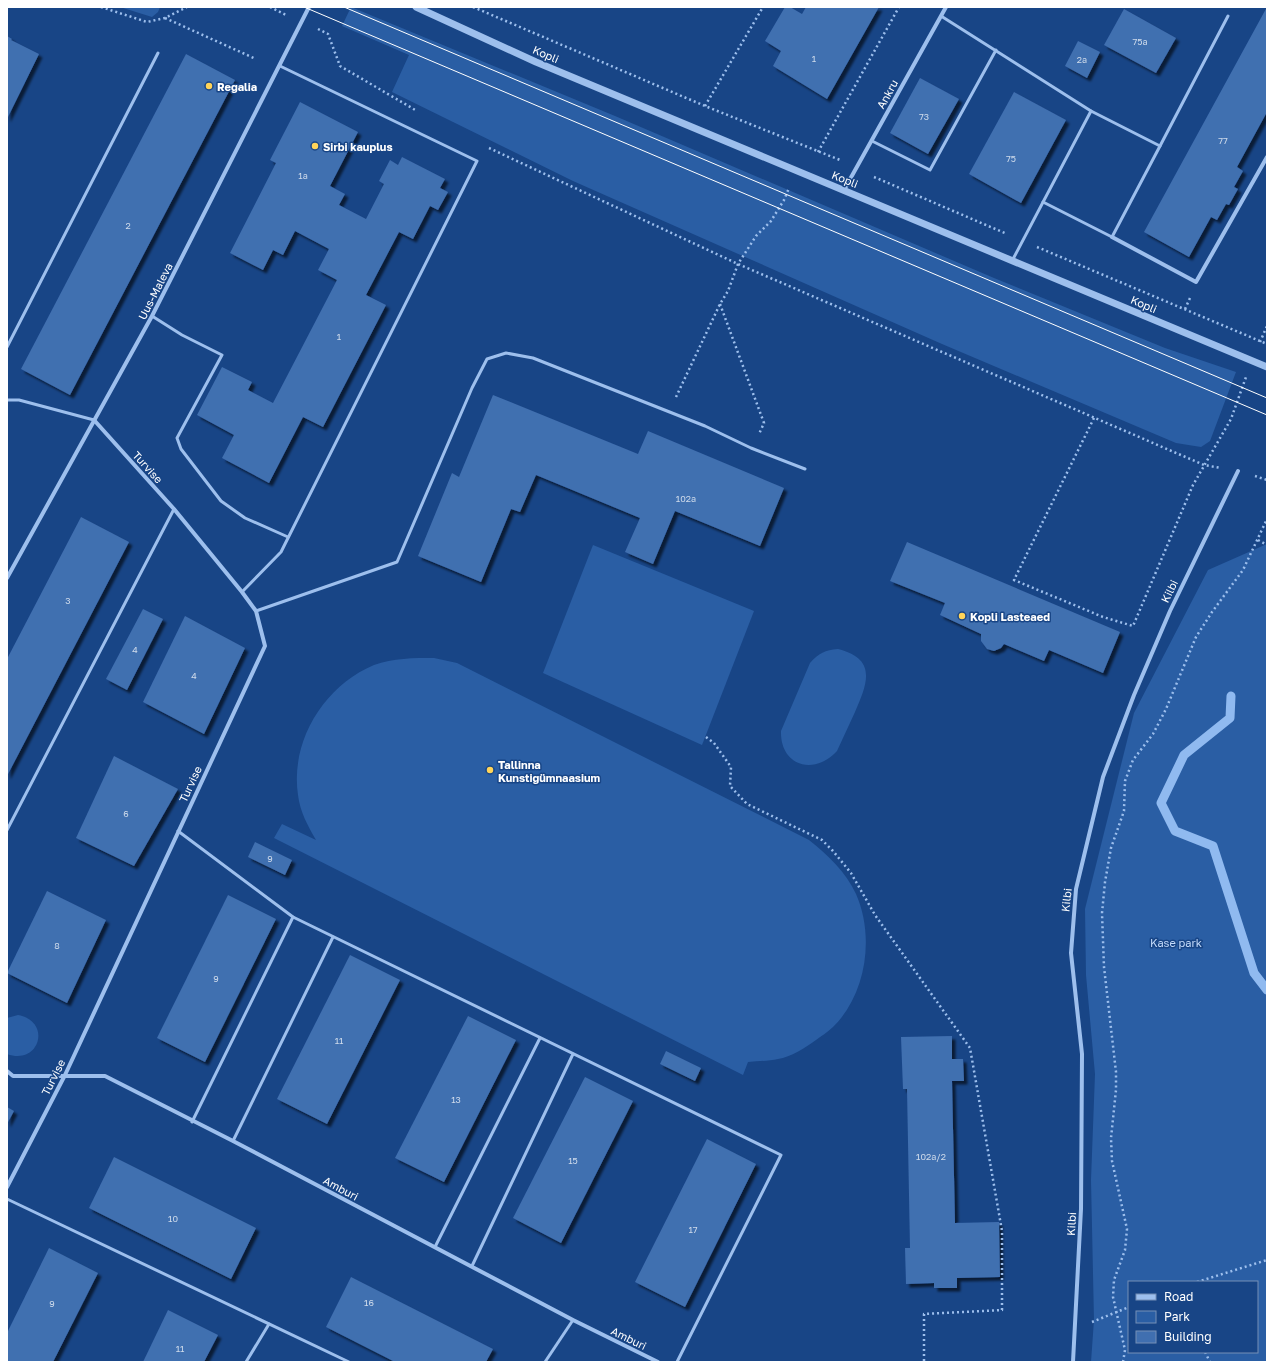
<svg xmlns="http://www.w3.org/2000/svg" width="1274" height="1369" viewBox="0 0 1274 1369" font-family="'Golos Text',sans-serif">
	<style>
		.green { fill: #2a5ea4; fill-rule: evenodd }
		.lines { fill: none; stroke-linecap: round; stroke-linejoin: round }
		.stream { stroke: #90baf0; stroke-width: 9 }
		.building { fill: #406fb0; filter: url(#shadow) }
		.path { stroke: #9dbfed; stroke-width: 2.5; stroke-dasharray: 2 3; stroke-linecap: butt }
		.service { stroke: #9dbfed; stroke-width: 3 }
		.minor { stroke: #9dbfed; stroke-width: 4 }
		.tertiary { stroke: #9dbfed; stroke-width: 7 }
		.tram { stroke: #fff; stroke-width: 1 }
		.poi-dot { fill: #ffd459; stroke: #184586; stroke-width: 1.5 }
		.labels { text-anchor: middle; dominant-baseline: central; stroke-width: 3; stroke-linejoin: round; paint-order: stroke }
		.number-label { font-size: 9px; fill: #cfdbeb }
		.street-label { font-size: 11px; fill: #fff; stroke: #184586 }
		.poi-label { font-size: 11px; font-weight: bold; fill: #fff; stroke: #184586; text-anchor: start }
		.park-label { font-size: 11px; fill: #c3dafa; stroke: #184586 }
	</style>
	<defs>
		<filter id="shadow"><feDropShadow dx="3.5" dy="3.5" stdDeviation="1" flood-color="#0009"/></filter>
	</defs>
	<rect width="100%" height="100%" fill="#184586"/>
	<g class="green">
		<path d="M120,7H160L158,12L152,17Z"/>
		<path d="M351,7L615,116L994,278L1165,348L1236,372L1210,441L1201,447L1176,443L942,344L573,181L392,92L409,55L342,26Z"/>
		<path d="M1267,544V1362H1091L1094,1320L1091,1180L1095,1074L1086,975L1085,909L1134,713L1208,570ZM1129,1282H1257V1352H1129Z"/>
		<path d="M593,545L754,611L702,745L543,673Z"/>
		<path d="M838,649C878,659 867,684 855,712C849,725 843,738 837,751C814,776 780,766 781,731L810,663C819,653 825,650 838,649Z"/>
		<path d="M434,658L457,663L809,840C828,855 846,872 856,894C875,937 866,995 833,1027C828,1032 821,1036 816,1040C805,1048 791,1057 778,1059C769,1061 758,1061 748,1062L743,1075L274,838L282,824L316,840C308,826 300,812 298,795C290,741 324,686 374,665C393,658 414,658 434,658Z"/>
		<path d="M18,1015C52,1021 40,1066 7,1054V1018Z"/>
	</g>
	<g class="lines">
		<path class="stream" d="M1231,696L1230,718L1184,755L1161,803L1175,831L1213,846L1254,973L1267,990"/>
	</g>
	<g class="building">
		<path d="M785,7H790L802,14L806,7H879L827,99L773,66L781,51L765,41Z"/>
		<path d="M1267,7V112L1237,167L1243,171L1234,187L1238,189L1229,205L1226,204L1217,220L1211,217L1189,257L1144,232Z"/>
		<path d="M1124,9L1176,38L1156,73L1104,45Z"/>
		<path d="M7,36L12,39L11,40L39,54L7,119Z"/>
		<path d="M1078,41L1100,52L1087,78L1065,66Z"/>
		<path d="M186,54L235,80L70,395L21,369Z"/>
		<path d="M920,78L959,99L928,154L890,133Z"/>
		<path d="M1014,92L1066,120L1021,203L969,174Z"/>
		<path d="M300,102L358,132L330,186L345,194L339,205L366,219L384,184L379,181L390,160L398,165L402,157L445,179L440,188L448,192L438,210L430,206L413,239L399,232L366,295L386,305L323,427L303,417L269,483L222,458L234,435L197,415L222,367L252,382L248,390L273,403L337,280L318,270L329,249L295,231L283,255L273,250L263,270L230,253L276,163L270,160Z"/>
		<path d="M493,395L638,454L648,431L784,488L760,546L675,511L653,564L625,552L640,518L536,475L520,512L511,509L481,582L418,556L452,473L459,477Z"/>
		<path d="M81,517L129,542L7,776V659Z"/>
		<path d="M907,542L1120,632L1103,673L1049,650L1044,661L1004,644L1001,648L994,651L987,649L981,641V634L940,615L945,603L890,581Z"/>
		<path d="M143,609L163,619L127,690L106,679Z"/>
		<path d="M185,616L245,648L204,734L143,702Z"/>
		<path d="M114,756L178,789L134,866L76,838Z"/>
		<path d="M255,842L292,860L285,875L248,857Z"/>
		<path d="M47,891L106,920L67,1003L7,973Z"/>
		<path d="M228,895L276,919L205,1062L157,1038Z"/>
		<path d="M350,955L400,980L327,1124L277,1099Z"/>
		<path d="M468,1016L516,1040L444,1182L395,1158Z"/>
		<path d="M952,1036V1059H963L964,1081H952L955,1223L999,1222L1000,1277L957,1278V1288H934V1283L906,1284L905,1248H910L907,1089H903L901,1037Z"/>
		<path d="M666,1051L701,1068L695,1081L660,1064Z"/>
		<path d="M585,1077L633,1101L561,1243L513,1218Z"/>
		<path d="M7,1107L14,1111L7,1124Z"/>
		<path d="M707,1139L756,1164L685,1307L635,1282Z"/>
		<path d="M114,1157L256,1228L231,1279L89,1208Z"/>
		<path d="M49,1248L98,1273L53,1362H7V1333Z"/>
		<path d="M351,1277L493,1349L486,1362H395L326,1327Z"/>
		<path d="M168,1310L218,1335L204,1362H143Z"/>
	</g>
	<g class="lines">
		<g class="path">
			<path d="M101,7L147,22L165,18L187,7"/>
			<path d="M270,7L286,15"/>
			<path d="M473,7L705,106L840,160"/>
			<path d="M165,18L256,59"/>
			<path d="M318,29L328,34L340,66L417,111"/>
			<path d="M705,106L763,7"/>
			<path d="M489,148L738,264L1204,465L1221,468"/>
			<path d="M818,152L899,7"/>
			<path d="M874,177L1007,234"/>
			<path d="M1037,247L1267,344"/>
			<path d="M720,304L764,423L759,434"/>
			<path d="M1185,309L1190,298"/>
			<path d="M1260,342L1267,326"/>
			<path d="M676,397L720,304L728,291L738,264L756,236L771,221L784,200L789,188"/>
			<path d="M1094,418L1014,580L1103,617L1133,626L1193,485L1231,419L1246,377"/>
			<path d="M1255,476L1267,480"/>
			<path d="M1258,540L1267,545"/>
			<path d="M706,737L714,743L731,767L730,786L747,804L822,840L833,851L851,873L875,915L970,1048L1002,1231V1310L924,1314V1362"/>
			<path d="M1197,1282L1267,1260"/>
			<path d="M1092,1322L1129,1307"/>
			<path d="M1205,1352L1210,1362"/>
			<path d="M1123,1362L1125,1350L1113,1297L1114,1280L1125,1250L1127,1229L1112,1161L1111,1138L1116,1090V1072L1104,967L1102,913L1105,882L1111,848L1124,811L1125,781L1133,760L1153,734L1166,709L1196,637L1212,612L1243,570L1267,519"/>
		</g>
		<g class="service">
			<path d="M941,16L1091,111"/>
			<path d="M872,141L930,170L996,50"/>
			<path d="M1043,202L1112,237L1160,146"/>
			<path d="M1012,261L1091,111L1160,146L1228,16"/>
			<path d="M152,316L182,335L222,355L177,438L181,449L221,501L245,518L288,537"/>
			<path d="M7,347L158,53"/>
			<path d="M7,400H19L94,420"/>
			<path d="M242,592L281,552L477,161L280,66"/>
			<path d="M256,611L397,562L472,388L487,359L506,353L533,358L705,426L751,448L805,469"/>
			<path d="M7,830L174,509"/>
			<path d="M178,831L293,917L781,1155L677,1362"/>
			<path d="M192,1122L293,917"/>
			<path d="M233,1141L333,937"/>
			<path d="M7,1199L349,1362"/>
			<path d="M435,1247L540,1038"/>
			<path d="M472,1266L573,1054"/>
			<path d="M246,1362L269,1324"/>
			<path d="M545,1362L573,1320"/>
		</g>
		<g class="minor">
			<path d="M844,190L946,7"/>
			<path d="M1112,237L1196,282L1267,157"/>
			<path d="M7,578L152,316L309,7"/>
			<path d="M7,1071L13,1076H105L233,1141L573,1320L658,1362"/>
			<path d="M7,1187L65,1075L265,646L256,611L242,592L174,509L94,420"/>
			<path d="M1073,1362L1081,1209L1082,1054L1071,953L1076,889L1103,777L1134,695L1170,611L1238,471"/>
		</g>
		<path class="tertiary" d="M416,7L536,62L1267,367"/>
		<g class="tram">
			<path d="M304,7L1267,415"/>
			<path d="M344,7L1267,398"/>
		</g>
	</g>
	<g class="poi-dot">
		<circle cx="209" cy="86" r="4"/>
		<circle cx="315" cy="146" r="4"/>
		<circle cx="962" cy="616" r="4"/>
		<circle cx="490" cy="770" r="4"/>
	</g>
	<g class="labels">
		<g class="number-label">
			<text x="1140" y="41">75a</text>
			<text x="814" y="58">1</text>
			<text x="1082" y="59">2a</text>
			<text x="924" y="116">73</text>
			<text x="1223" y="140">77</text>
			<text x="1011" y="158">75</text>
			<text x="303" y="175">1a</text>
			<text x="128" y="225">2</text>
			<text x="339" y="336">1</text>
			<text x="686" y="498">102a</text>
			<text x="68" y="600">3</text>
			<text x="135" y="649">4</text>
			<text x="194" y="675">4</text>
			<text x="126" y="813">6</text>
			<text x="270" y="858">9</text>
			<text x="57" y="945">8</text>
			<text x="216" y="978">9</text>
			<text x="339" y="1040">11</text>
			<text x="456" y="1099">13</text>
			<text x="931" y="1156">102a/2</text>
			<text x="573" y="1160">15</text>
			<text x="173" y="1218">10</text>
			<text x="693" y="1229">17</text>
			<text x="369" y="1302">16</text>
			<text x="52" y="1303">9</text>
			<text x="180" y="1348">11</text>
		</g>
		<g class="street-label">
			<text transform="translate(546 54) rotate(23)">Kopli</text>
			<text transform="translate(887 94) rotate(-61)">Ankru</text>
			<text transform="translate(845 179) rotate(22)">Kopli</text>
			<text transform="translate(155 291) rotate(-63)">Uus-Maleva</text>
			<text transform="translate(1144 304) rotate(23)">Kopli</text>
			<text transform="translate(148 467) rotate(48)">Turvise</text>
			<text transform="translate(1169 591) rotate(-64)">Kilbi</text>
			<text transform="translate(190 784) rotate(-65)">Turvise</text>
			<text transform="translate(1066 900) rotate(-84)">Kilbi</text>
			<text transform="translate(53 1077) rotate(-63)">Turvise</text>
			<text transform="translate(341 1188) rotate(28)">Amburi</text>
			<text transform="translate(1071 1224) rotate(-87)">Kilbi</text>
			<text transform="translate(629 1338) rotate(26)">Amburi</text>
		</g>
		<g class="poi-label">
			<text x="217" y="86">Regalia</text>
			<text x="323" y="146">Sirbi kauplus</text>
			<text x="970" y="616">Kopli Lasteaed</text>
			<text x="498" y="764">Tallinna<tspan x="498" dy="13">Kunstigümnaasium</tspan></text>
		</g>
		<g class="park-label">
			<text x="1176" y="942">Kase park</text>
		</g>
	</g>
	<rect width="1274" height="1369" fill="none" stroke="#ffffff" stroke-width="16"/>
	<rect x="1128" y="1281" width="130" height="72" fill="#184586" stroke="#748fb6"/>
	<rect x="1136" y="1294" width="20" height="6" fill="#9dbfed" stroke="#748fb6"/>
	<text x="1164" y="1301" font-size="12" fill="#ffffff">Road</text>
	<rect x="1136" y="1311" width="20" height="12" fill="#2a5ea4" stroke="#748fb6"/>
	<text x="1164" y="1321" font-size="12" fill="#ffffff">Park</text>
	<rect x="1136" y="1331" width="20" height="12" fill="#406fb0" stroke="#748fb6"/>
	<text x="1164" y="1341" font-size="12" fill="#ffffff">Building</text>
</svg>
